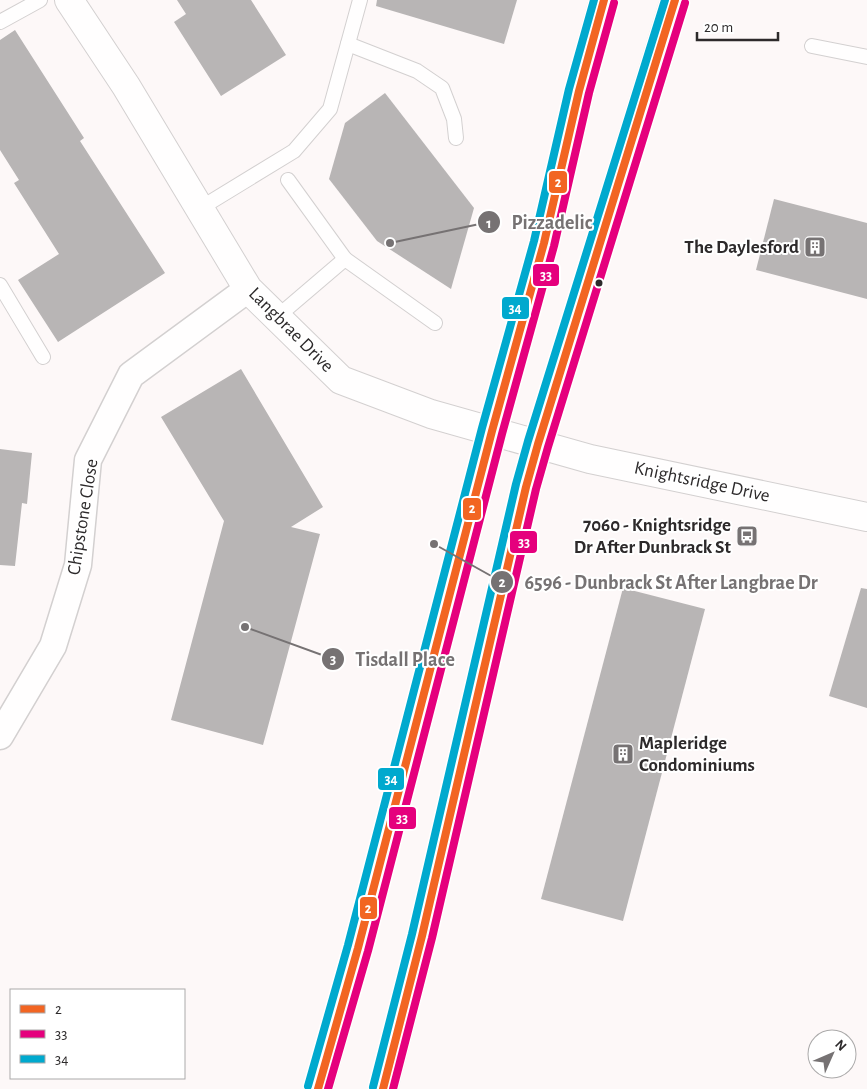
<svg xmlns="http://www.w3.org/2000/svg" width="867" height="1089" viewBox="0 0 867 1089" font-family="'Alegreya Sans',sans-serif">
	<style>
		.building { fill: #b8b5b5 }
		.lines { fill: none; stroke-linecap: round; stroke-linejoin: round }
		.lane-casing { stroke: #d3d0d0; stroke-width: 16 }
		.street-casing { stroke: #d3d0d0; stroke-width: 29 }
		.secondary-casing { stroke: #d3d0d0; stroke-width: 30 }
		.lane { stroke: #fffefe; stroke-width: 14 }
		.street { stroke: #fffefe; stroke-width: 26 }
		.secondary { stroke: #fffefe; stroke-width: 28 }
		.bus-1-casing { stroke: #fff; stroke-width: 11 }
		.bus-2-casing { stroke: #fff; stroke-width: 11 }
		.bus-3-casing { stroke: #fff; stroke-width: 11 }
		.bus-1 { stroke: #f26522; stroke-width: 8 }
		.bus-2 { stroke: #e5007d; stroke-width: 8 }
		.bus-3 { stroke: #00a9ce; stroke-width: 8 }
		.bus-dot { fill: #2d2a2b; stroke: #fff; stroke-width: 2 }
		.labels { text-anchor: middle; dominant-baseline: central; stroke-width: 4; stroke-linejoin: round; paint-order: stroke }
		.poi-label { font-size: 19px; font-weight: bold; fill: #2d2a2b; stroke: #fff; text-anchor: end }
		.street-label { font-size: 19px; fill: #2d2a2b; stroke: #fff }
		.leader { fill: none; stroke: #767273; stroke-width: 2 }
		.callout-dot { fill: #767273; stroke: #fff; stroke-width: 2 }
		.mark-label { font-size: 15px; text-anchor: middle; font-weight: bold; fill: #fff }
		.callout-label { font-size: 20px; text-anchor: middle; font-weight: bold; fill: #767273; stroke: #fff; stroke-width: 4; stroke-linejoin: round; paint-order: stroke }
		.line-badge { stroke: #fff; stroke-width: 2 }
		.badge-label { font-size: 14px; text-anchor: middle; font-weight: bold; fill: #fff }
	</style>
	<rect width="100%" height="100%" fill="#fdf8f8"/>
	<g class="building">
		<path d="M177,0H251L286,55L221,96L174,22L186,14Z"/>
		<path d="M377,0H517L504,44L376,6Z"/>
		<path d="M15,30L84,138L80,141L165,273L58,342L18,280L59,254L14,183L19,180L0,150V40Z"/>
		<path d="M385,93L474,208L451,289L377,241L329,179L345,123Z"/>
		<path d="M774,199L867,223V299L756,270Z"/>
		<path d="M241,369L323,507L291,527L320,534L263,745L171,720L224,521L161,417Z"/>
		<path d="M0,449L32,453L27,504L22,503L15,566L0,565Z"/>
		<path d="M623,588L705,609L623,921L541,899Z"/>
		<path d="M861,588L867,589V708L829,696Z"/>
	</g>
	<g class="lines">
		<g class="lane-casing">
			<g id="lane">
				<path d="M0,22L40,0"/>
				<path d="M348,44L417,71L442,88L454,119L456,138"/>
				<path d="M812,46L867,57"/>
				<path d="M288,180L345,259"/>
				<path d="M199,209L294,151L330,109L360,0"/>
				<path d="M0,285L43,357"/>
				<path d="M277,317L345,259L435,323"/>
			</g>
		</g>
		<g class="street-casing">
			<path id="street" d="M0,736L53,646L78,565L88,460L131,375L248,289"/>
		</g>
		<g class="secondary-casing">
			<g id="secondary">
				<path d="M69,0L126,86L248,289L341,380L431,414L590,459L867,517"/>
				<path d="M318,1089L358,948L492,431L544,243L579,91L604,0"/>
				<path d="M383,1089L422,936L526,487L538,444L675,0"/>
			</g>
		</g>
		<use href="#lane" class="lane"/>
		<use href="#street" class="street"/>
		<use href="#secondary" class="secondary"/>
		<g class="bus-1-casing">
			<g id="bus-1">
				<path d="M318,1089L358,948L492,431L544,243L579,91L604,0"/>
				<path d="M383,1089L422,936L526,487L538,444L675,0"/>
			</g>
		</g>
		<g class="bus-2-casing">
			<g id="bus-2">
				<path d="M328,1089L368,951L502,434L554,246L589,93L614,3"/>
				<path d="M393,1089L432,938L536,489L548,447L685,3"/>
			</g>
		</g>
		<g class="bus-3-casing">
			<g id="bus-3">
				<path d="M308,1086L348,945L482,428L534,241L569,89L594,0"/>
				<path d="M373,1087L412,934L516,484L528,441L665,0"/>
			</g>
		</g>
		<use href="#bus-1" class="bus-1"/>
		<use href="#bus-2" class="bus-2"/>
		<use href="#bus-3" class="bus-3"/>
	</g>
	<defs>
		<g id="building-square" transform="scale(1.125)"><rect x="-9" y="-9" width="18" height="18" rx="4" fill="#767273" stroke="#fff"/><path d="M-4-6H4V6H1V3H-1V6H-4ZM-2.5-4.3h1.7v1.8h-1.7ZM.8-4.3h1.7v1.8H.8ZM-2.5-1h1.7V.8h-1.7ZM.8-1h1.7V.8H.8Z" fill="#fff"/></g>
		<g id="bus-square" transform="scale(1.125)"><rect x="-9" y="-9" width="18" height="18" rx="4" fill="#767273" stroke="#fff"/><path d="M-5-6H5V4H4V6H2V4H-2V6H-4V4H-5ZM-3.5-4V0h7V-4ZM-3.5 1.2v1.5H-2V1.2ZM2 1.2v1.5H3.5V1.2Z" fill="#fff"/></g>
	</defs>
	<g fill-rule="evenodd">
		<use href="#building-square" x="815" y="247"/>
		<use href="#bus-square" x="747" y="536"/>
		<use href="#building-square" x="623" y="754"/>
	</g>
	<circle class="bus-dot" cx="599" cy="283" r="4.5"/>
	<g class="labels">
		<g class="poi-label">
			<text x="799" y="247">The Daylesford</text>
			<text x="731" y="525">7060 - Knightsridge<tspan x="731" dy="22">Dr After Dunbrack St</tspan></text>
			<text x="639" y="743" text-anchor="start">Mapleridge<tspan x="639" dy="22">Condominiums</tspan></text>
		</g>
		<g class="street-label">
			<text transform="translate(291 330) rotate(45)">Langbrae Drive</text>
			<text transform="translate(702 482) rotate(12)">Knightsridge Drive</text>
			<text transform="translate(83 517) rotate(-81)">Chipstone Close</text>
		</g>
	</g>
	<path class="leader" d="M390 243L489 222M434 544L502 582M245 627L333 659"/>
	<g class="callout-dot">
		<circle cx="390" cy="243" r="5"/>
		<circle cx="434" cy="544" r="5"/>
		<circle cx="245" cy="627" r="5"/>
		<circle cx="489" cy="222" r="12"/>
		<circle cx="502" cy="582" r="12"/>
		<circle cx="333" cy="659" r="12"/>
	</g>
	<g class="mark-label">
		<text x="489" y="228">1</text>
		<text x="502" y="587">2</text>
		<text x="333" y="664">3</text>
	</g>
	<g class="callout-label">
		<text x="552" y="229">Pizzadelic</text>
		<text x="671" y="589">6596 - Dunbrack St After Langbrae Dr</text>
		<text x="405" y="666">Tisdall Place</text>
	</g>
	<g class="line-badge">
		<rect x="548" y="170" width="20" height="24" rx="5" fill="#f26522"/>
		<rect x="532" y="263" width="28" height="24" rx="5" fill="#e5007d"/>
		<rect x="501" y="296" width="29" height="24" rx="5" fill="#00a9ce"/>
		<rect x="462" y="497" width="20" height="24" rx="5" fill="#f26522"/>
		<rect x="509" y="530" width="29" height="24" rx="5" fill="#e5007d"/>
		<rect x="377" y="767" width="28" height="24" rx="5" fill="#00a9ce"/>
		<rect x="388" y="806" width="29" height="24" rx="5" fill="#e5007d"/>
		<rect x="359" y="896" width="19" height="24" rx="5" fill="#f26522"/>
	</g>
	<g class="badge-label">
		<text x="558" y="187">2</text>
		<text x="546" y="280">33</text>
		<text x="515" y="313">34</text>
		<text x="472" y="513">2</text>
		<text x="524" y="547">33</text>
		<text x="391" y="784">34</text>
		<text x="402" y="823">33</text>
		<text x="368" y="913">2</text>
	</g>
	<rect x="10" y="989" width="175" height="90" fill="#ffffff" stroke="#abaaaa"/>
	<rect x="20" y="1005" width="25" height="8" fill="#f26522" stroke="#abaaaa"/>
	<text x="55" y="1014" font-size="15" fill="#2d2a2b">2</text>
	<rect x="20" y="1030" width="25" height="8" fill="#e5007d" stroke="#abaaaa"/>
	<text x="55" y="1039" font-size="15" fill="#2d2a2b">33</text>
	<rect x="20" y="1055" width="25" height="8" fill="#00a9ce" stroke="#abaaaa"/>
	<text x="55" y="1064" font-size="15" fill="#2d2a2b">34</text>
	<g transform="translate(832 1054) rotate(45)"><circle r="24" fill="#ffffff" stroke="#abaaaa"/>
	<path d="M0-4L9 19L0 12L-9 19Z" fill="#767273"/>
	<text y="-8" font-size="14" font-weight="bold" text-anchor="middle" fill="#2d2a2b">N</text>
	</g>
	<path d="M697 32v8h81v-8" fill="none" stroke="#2d2a2b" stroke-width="2.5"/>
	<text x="704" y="32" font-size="15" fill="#2d2a2b" stroke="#ffffff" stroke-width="4" paint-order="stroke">20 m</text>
</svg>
